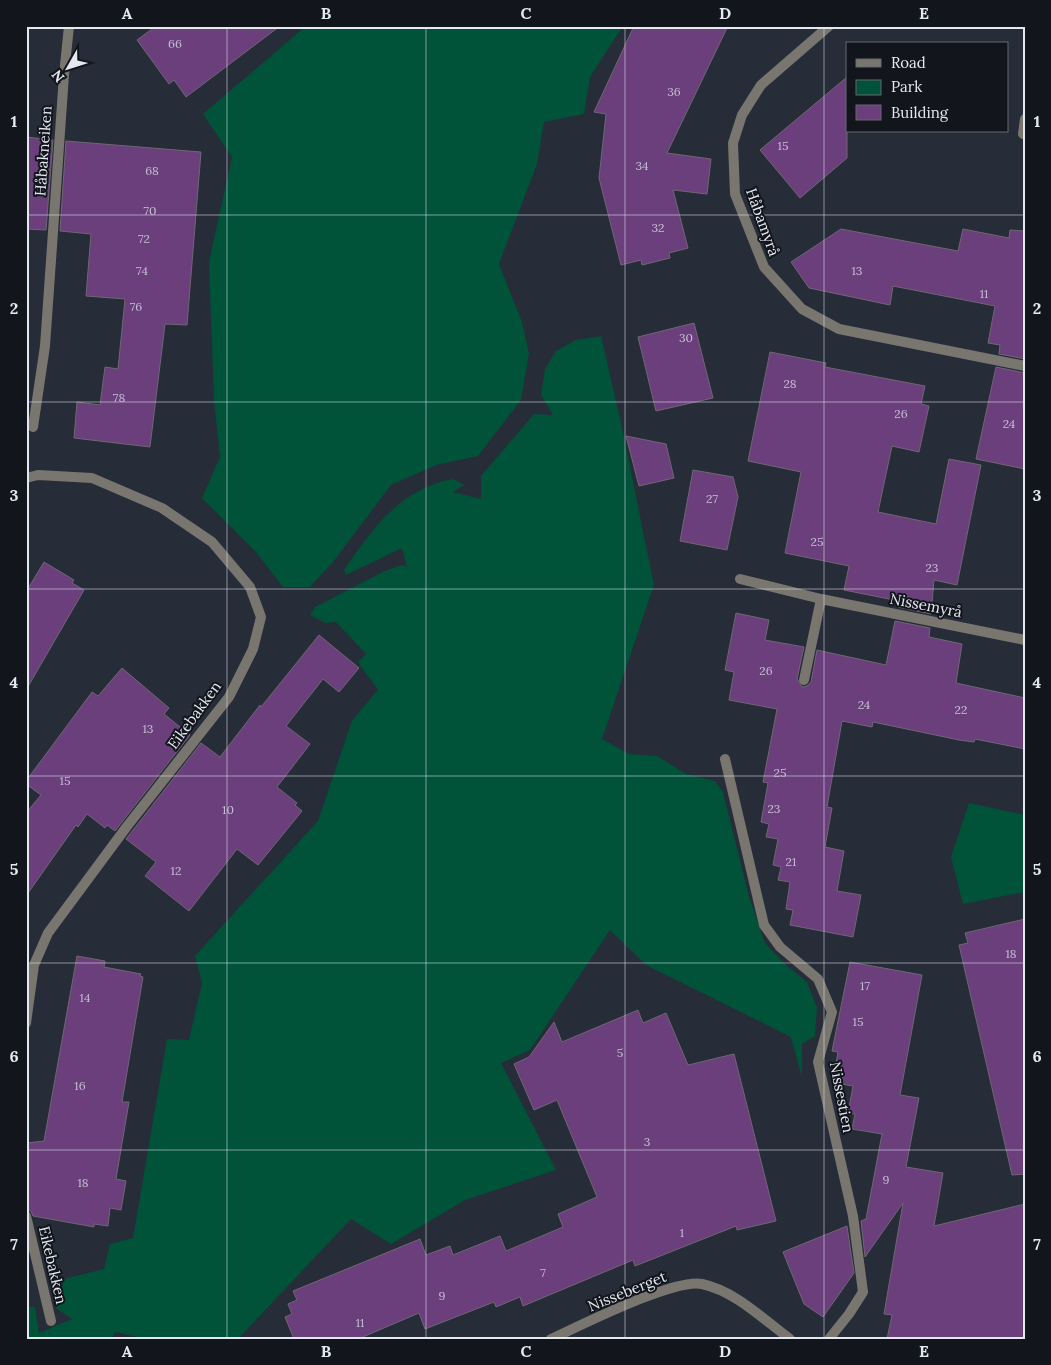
<svg xmlns="http://www.w3.org/2000/svg" width="1051" height="1365" viewBox="0 0 1051 1365" font-family="Lora,serif">
	<style>
		.green { fill: #005239 }
		.building { fill: #6a3f7c; stroke: #706674 }
		.lines { fill: none; stroke-linecap: round; stroke-linejoin: round }
		.street { stroke: #79766f; stroke-width: 10 }
		.grid { fill: none; stroke: #e4e8f1; stroke-width: 1; stroke-opacity: 0.55 }
		.labels { text-anchor: middle; dominant-baseline: central; stroke-width: 4; stroke-linejoin: round; paint-order: stroke }
		.number-label { font-size: 12px; fill: #c6bed4 }
		.street-label { font-size: 15px; fill: #e4e8f1; stroke: #12151b }
		.neatline { fill: none; stroke: #e4e8f1; stroke-width: 2 }
		.grid-label { font-size: 16px; text-anchor: middle; font-weight: bold; fill: #e4e8f1 }
	</style>
	<rect width="100%" height="100%" fill="#272c39"/>
	<g class="green">
		<path d="M306,26H623L590,77L584,114L544,122L537,164L499,264L522,322L529,353L521,400L478,456L436,465L391,485L333,562L310,587H283L256,552L202,498L220,457L214,401L209,262L232,157L203,114Z"/>
		<path d="M601,336L621,423L654,585L602,739L629,754L657,756L686,774L715,781L723,792L749,897L765,943L785,964L807,982L817,1008L815,1036L802,1044V1078L791,1037L646,965L610,930L530,1050L501,1063L556,1170L465,1200L391,1244L351,1219L238,1339H146L115,1332L112,1339H26V1307H35L39,1333L72,1319L56,1308L64,1279L104,1269L110,1244L133,1238L167,1039L189,1040L202,983L195,956L318,821L352,721L378,690L358,662L366,654L336,622L325,623L310,615L315,607L385,571L402,565L407,567L402,548L346,575L344,570C373,528 400,489 453,479L464,485L453,492L481,499V476L534,414L553,415L541,395L545,369L556,351L576,340Z"/>
		<path d="M969,803L1025,815V892L963,904L951,857Z"/>
	</g>
	<g class="building">
		<path d="M156,26H280L186,97L174,80L169,84L137,40Z"/>
		<path d="M634,26H728L667,153L711,159L707,194L673,190L688,248L669,253L670,258L642,265L641,260L621,265L599,178L606,114L594,112Z"/>
		<path d="M847,77V158L800,198L760,150Z"/>
		<path d="M26,137L53,140L46,230L26,229Z"/>
		<path d="M66,141L201,152L187,325L165,324L150,447L74,438L77,402L100,405L105,367L118,369L125,299L86,296L91,234L60,231Z"/>
		<path d="M841,229L958,251L963,229L1009,238L1010,230L1025,231V359L999,354L1000,345L988,343L995,306L893,286L890,305L809,288L791,262Z"/>
		<path d="M694,323L713,398L656,411L638,337Z"/>
		<path d="M770,352L826,363L825,367L925,386L921,404L929,406L919,452L892,446L878,512L936,524L949,459L981,465L957,585L934,580L931,614L898,607L899,601L844,590L849,566L785,553L801,472L748,461Z"/>
		<path d="M996,367L1025,373V469L976,459Z"/>
		<path d="M626,436L666,444L674,478L639,486Z"/>
		<path d="M693,470L733,477L738,497L727,550L680,541Z"/>
		<path d="M44,562L74,580L72,583L84,590L26,690V592Z"/>
		<path d="M736,613L769,620L765,640L804,647L797,679L802,687L807,686L811,682L817,650L886,665L895,621L930,628L929,637L962,644L956,683L1025,698V749L975,739L974,742L959,740L873,722L872,727L842,721L827,807L832,808L825,847L844,851L837,891L861,895L853,937L790,925L793,910L786,909L790,882L778,880L781,867L773,865L778,839L766,837L769,824L761,822L768,783L763,782L777,709L729,700L734,672L725,670Z"/>
		<path d="M319,635L359,668L339,692L323,679L286,726L310,744L277,787L297,803L295,805L302,811L258,865L237,849L189,911L145,876L156,862L126,839L201,743L220,757L260,705L261,707Z"/>
		<path d="M122,668L169,708L164,714L190,735L115,831L107,825L105,828L87,814L78,827L76,825L26,896V813L41,795L26,784V781L92,692L98,696Z"/>
		<path d="M1025,919V1174L1012,1175L959,945L968,943L965,933Z"/>
		<path d="M77,956L105,961L104,967L141,974L140,976L143,977L122,1102H129L116,1179L126,1181L121,1210L110,1208L108,1226L94,1224V1227L33,1216L31,1211L26,1209V1143L44,1141Z"/>
		<path d="M850,962L922,975L900,1095L919,1098L906,1167L943,1173L934,1226L1025,1204V1339H887L892,1315L884,1314L903,1203L865,1257L861,1221L866,1219L882,1134L852,1129L855,1114L848,1113L853,1086L841,1084L843,1071L835,1070L838,1052L832,1051Z"/>
		<path d="M638,1010L643,1023L666,1013L688,1065L734,1054L776,1221L737,1230L736,1226L635,1266L633,1260L523,1306L520,1297L496,1307L494,1302L425,1329L419,1313L358,1339H294L285,1317L292,1314L288,1304L297,1300L293,1291L420,1239L426,1255L450,1246L453,1255L500,1236L506,1251L563,1227L558,1214L597,1197L557,1100L534,1110L514,1064L529,1057L554,1022L562,1042Z"/>
		<path d="M847,1226L854,1273L823,1317L804,1304L783,1252Z"/>
	</g>
	<g class="lines">
		<g class="street">
			<path d="M829,26L761,85L742,115L733,143L735,194L764,267L802,309L839,329L1025,366"/>
			<path d="M1023,134L1025,119"/>
			<path d="M33,427L45,346L64,75L69,26"/>
			<path d="M26,478L38,475L92,478L162,508L212,542L250,587L261,617L253,649L229,697L128,825L48,933L34,965L26,1023"/>
			<path d="M740,579L821,599L1025,640"/>
			<path d="M804,680L821,599"/>
			<path d="M725,759L764,925L780,947L818,979L832,1012L818,1062L853,1216L863,1292L849,1314L829,1339"/>
			<path d="M26,1216L51,1321"/>
			<path d="M551,1339C580,1326 674,1278 702,1284C735,1291 763,1319 790,1339"/>
		</g>
	</g>
	<path class="grid" d="M227,26V1339M426,26V1339M625,26V1339M824,26V1339M26,215H1025M26,402H1025M26,589H1025M26,776H1025M26,963H1025M26,1150H1025"/>
	<g class="labels">
		<g class="number-label">
			<text x="175" y="43">66</text>
			<text x="674" y="91">36</text>
			<text x="783" y="145">15</text>
			<text x="642" y="165">34</text>
			<text x="152" y="170">68</text>
			<text x="150" y="210">70</text>
			<text x="658" y="227">32</text>
			<text x="144" y="238">72</text>
			<text x="142" y="270">74</text>
			<text x="857" y="270">13</text>
			<text x="984" y="293">11</text>
			<text x="136" y="306">76</text>
			<text x="686" y="337">30</text>
			<text x="790" y="383">28</text>
			<text x="119" y="397">78</text>
			<text x="901" y="413">26</text>
			<text x="1009" y="423">24</text>
			<text x="712" y="498">27</text>
			<text x="817" y="541">25</text>
			<text x="932" y="567">23</text>
			<text x="766" y="670">26</text>
			<text x="864" y="704">24</text>
			<text x="961" y="709">22</text>
			<text x="148" y="728">13</text>
			<text x="780" y="772">25</text>
			<text x="65" y="780">15</text>
			<text x="774" y="808">23</text>
			<text x="228" y="809">10</text>
			<text x="791" y="861">21</text>
			<text x="176" y="870">12</text>
			<text x="1011" y="953">18</text>
			<text x="865" y="985">17</text>
			<text x="85" y="997">14</text>
			<text x="858" y="1021">15</text>
			<text x="620" y="1052">5</text>
			<text x="80" y="1085">16</text>
			<text x="647" y="1141">3</text>
			<text x="886" y="1179">9</text>
			<text x="83" y="1182">18</text>
			<text x="682" y="1232">1</text>
			<text x="543" y="1272">7</text>
			<text x="442" y="1295">9</text>
			<text x="360" y="1322">11</text>
		</g>
		<g class="street-label">
			<text transform="translate(43 151) rotate(-86)">Håbakneiken</text>
			<text transform="translate(763 222) rotate(70)">Håbamyrå</text>
			<text transform="translate(926 605) rotate(11)">Nissemyrå</text>
			<text transform="translate(194 715) rotate(-54)">Eikebakken</text>
			<text transform="translate(842 1097) rotate(79)">Nissestien</text>
			<text transform="translate(53 1265) rotate(77)">Eikebakken</text>
			<text transform="translate(627 1291) rotate(-22)">Nisseberget</text>
		</g>
	</g>
	<rect width="1051" height="1365" fill="none" stroke="#12151b" stroke-width="55"/>
	<rect x="846" y="42" width="162" height="90" fill="#12151b" stroke="#666971"/>
	<rect x="856" y="59" width="25" height="8" fill="#79766f" stroke="#666971"/>
	<text x="891" y="68" font-size="15" fill="#e4e8f1">Road</text>
	<rect x="856" y="80" width="25" height="15" fill="#005239" stroke="#666971"/>
	<text x="891" y="92" font-size="15" fill="#e4e8f1">Park</text>
	<rect x="856" y="105" width="25" height="15" fill="#6a3f7c" stroke="#666971"/>
	<text x="891" y="118" font-size="15" fill="#e4e8f1">Building</text>
	<g transform="translate(68 68) rotate(231)" stroke="#12151b" stroke-width="4" paint-order="stroke">
	<path d="M0-4L9 19L0 12L-9 19Z" fill="#e4e8f1"/>
	<text y="-8" font-size="14" font-weight="bold" text-anchor="middle" fill="#e4e8f1">N</text>
	</g>
	<rect x="28" y="28" width="996" height="1310" class="neatline"/>
	<g class="grid-label">
		<text x="127" y="19">A</text>
		<text x="326" y="19">B</text>
		<text x="526" y="19">C</text>
		<text x="725" y="19">D</text>
		<text x="924" y="19">E</text>
		<text x="14" y="127">1</text>
		<text x="1037" y="127">1</text>
		<text x="14" y="314">2</text>
		<text x="1037" y="314">2</text>
		<text x="14" y="501">3</text>
		<text x="1037" y="501">3</text>
		<text x="14" y="688">4</text>
		<text x="1037" y="688">4</text>
		<text x="14" y="875">5</text>
		<text x="1037" y="875">5</text>
		<text x="14" y="1062">6</text>
		<text x="1037" y="1062">6</text>
		<text x="14" y="1250">7</text>
		<text x="1037" y="1250">7</text>
		<text x="127" y="1357">A</text>
		<text x="326" y="1357">B</text>
		<text x="526" y="1357">C</text>
		<text x="725" y="1357">D</text>
		<text x="924" y="1357">E</text>
	</g>
</svg>
